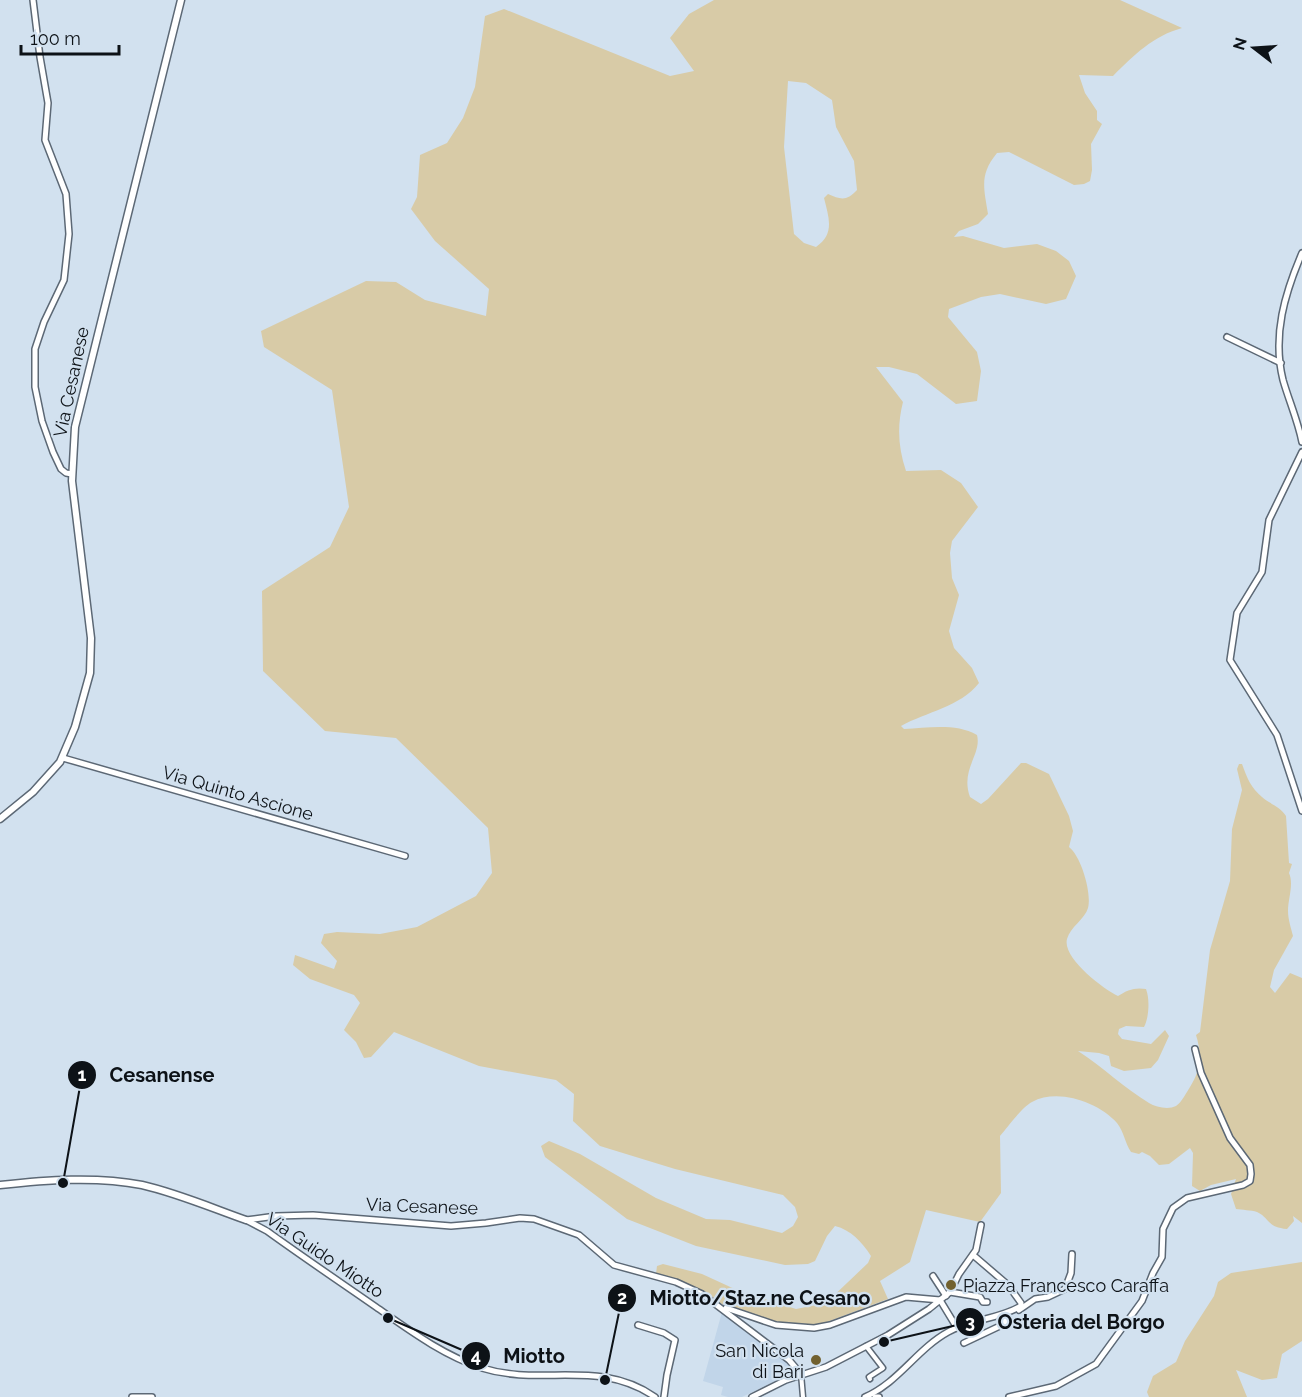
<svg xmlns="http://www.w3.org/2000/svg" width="1302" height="1397" viewBox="0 0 1302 1397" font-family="Raleway,sans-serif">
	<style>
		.built { fill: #c1d5e9 }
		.green { fill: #d8cba7; fill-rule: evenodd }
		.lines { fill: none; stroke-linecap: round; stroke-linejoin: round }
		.pedestrian-casing { stroke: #5c6875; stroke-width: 7 }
		.minor-casing { stroke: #5c6875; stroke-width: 8 }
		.tertiary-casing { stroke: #5c6875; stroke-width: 9 }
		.pedestrian { stroke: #fff; stroke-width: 4 }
		.minor { stroke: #fff; stroke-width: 5 }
		.tertiary { stroke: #fff; stroke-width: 6 }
		.poi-dot { fill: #72612f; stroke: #d2e1ef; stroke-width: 2 }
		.labels { text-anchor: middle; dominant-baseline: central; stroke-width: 4.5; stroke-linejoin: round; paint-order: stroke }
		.street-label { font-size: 18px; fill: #0d1217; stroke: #d2e1ef }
		.poi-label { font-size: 18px; fill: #0d1217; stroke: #d2e1ef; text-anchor: start }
		.leader { fill: none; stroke: #0d1217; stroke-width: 2 }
		.callout-dot { fill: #0d1217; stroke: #d2e1ef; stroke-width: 2 }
		.mark-label { font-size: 18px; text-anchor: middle; font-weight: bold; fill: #fff }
		.callout-label { font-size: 20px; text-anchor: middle; font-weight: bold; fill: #0d1217; stroke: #d2e1ef; stroke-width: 4.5; stroke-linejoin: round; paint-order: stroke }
	</style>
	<rect width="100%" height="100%" fill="#d2e1ef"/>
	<path class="built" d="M722,1312L790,1365V1374L742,1397H728L721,1395L723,1387L703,1381Z"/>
	<g class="green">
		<path d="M714,0H1120L1182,28C1153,36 1134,55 1113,76L1079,75L1085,93L1097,111V120L1102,124L1091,144L1092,170L1090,181L1084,184L1074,185L1009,152L997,153C979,175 984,188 988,214L978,224L959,231L954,237L963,236L1004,248L1037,244L1056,251L1069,261L1076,276L1066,299L1046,304L1000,294L981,297L949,309L948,317L977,352L981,371L977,401L956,404L917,374L889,367H876L903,402C897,426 898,447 906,471L941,470L961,483L978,507L952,541L950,553L952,578L959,595L949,631L954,648L972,668L979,683C960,707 926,712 901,726L904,729C928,728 956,723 977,735C982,755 960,769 970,797L981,804L988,799L1021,763H1026L1049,774L1069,816L1073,831L1069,847C1081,856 1092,893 1088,908C1085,919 1070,927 1067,939C1062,958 1103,989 1118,996C1127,990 1135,987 1146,989C1150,999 1149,1018 1144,1027L1126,1026L1119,1029L1118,1034L1122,1039L1151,1044L1165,1030L1169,1036L1158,1060L1151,1068L1124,1071L1111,1066L1109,1056L1099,1053L1078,1051C1103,1067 1124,1088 1149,1103C1156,1107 1168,1110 1176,1106C1182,1102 1186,1093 1190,1087C1201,1070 1202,1054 1196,1035L1200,1032L1210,950L1230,881L1232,829L1242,790L1237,769L1239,764H1242C1247,778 1251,788 1262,797C1270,804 1281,807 1286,816L1289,863L1292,864L1289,873C1294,884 1288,899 1288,911C1288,919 1291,928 1293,936L1274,970L1270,987L1275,993L1290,973L1302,978V1223L1293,1216L1294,1221L1287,1229C1266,1227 1270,1218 1257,1212C1251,1210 1242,1210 1236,1209L1231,1194L1236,1179L1211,1185L1200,1191L1192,1186L1193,1153L1190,1148L1169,1164L1159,1165L1150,1156L1142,1152L1139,1154L1131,1152C1125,1143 1124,1132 1117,1123C1098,1102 1058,1088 1032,1102C1022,1107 1008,1127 1000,1136L1001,1193L980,1222L926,1210L910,1262L880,1281L888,1299L819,1325H793L760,1318L722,1304L696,1288L656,1274L657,1266L663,1264L702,1274L739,1291L796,1309L826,1303L868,1263L871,1256C862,1242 851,1230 835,1226L827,1236L815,1261L808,1264L785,1265L696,1246L627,1219L545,1157L541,1146L549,1141L580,1154L656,1198L706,1219L730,1220L782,1233L793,1226L798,1217L795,1207L783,1195L675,1169L600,1146L573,1121L574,1094L556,1080L479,1066L394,1032L371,1057L364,1058L356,1042L344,1030L360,1003L354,995L310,979L293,965L295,955L334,969L337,961L321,943L324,934L337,932L380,934L417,927L476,896L492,873L488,828L396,738L325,731L263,671L262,591L330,547L349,507L332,390L264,347L261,331L366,281L396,282L425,300L486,316L489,289L435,241L411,209L417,197L420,155L447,143L463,118L475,87L485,16L504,9L670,76L694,71L670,38L689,14ZM788,81L806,83L832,100L836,127L854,161L857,190C847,201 841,200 828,194L824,198C829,218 835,234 816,247L804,243L794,234L784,147Z"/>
		<path d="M1302,1262V1341L1282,1354L1277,1378L1262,1380L1236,1370L1247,1397H1149L1147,1392L1153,1376L1176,1362L1185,1341L1214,1296L1218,1282L1231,1273Z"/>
	</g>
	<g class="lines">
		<g class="pedestrian-casing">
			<g id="pedestrian">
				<path d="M866,1346L883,1368L869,1377L870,1379"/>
				<path d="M801,1374L803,1397"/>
			</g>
		</g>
		<g class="minor-casing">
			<g id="minor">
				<path d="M33,0L40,57L48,103L45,140L66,194L69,234L64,280L44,322L35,349V387L42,421L53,452L61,469L66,473L72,474"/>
				<path d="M1302,253C1285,293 1272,335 1283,380C1289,401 1298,421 1302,442"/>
				<path d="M1227,337L1281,363"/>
				<path d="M1302,452L1269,520L1262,572L1237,613L1230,660L1277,735L1302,811"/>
				<path d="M63,758L405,856"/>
				<path d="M246,1220L276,1216L313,1215L451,1226L486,1223L520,1218L534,1219L579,1235L614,1265L676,1282L702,1294L789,1360L801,1374"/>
				<path d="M246,1220L267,1231C303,1257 340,1282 376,1307C409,1330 444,1356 482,1368C542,1387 598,1358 655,1397"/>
				<path d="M933,1276L946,1296"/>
				<path d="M950,1292L980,1297L983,1302H987"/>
				<path d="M940,1300L957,1328"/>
				<path d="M726,1308L776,1325L814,1328L830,1325L906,1297L940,1300"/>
				<path d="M1019,1310L1035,1299L1048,1297L1065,1289L1071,1273L1072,1254"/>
				<path d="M638,1325L664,1333L675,1340L667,1375L664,1397"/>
				<path d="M964,1343L1002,1325L1005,1322L1004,1318"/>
				<path d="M132,1397H152"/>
				<path d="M752,1397L786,1380L826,1367L888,1335L929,1309L950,1292L959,1274L976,1250L981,1225"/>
				<path d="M865,1397C898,1383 917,1349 948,1332C971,1319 1000,1319 1021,1306V1303L1008,1285L973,1255"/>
				<path d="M875,1397H879"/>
				<path d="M1009,1397L1056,1386L1096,1364L1142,1301L1153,1273L1162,1257L1163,1229L1173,1208L1187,1198L1243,1185L1250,1181L1251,1174L1250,1165L1230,1138L1201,1073L1195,1049"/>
			</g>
		</g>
		<g class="tertiary-casing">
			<g id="tertiary">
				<path d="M0,819L33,792L60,762L75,727L90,673L91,638L72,481L75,427L181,0"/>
				<path d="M0,1185C46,1180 96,1176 142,1185C177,1193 212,1208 246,1220"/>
			</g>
		</g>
		<use href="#pedestrian" class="pedestrian"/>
		<use href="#minor" class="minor"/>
		<use href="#tertiary" class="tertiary"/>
	</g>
	<g class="poi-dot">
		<circle cx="951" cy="1285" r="6"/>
		<circle cx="816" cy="1360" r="6"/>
	</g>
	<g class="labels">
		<g class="street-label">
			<text transform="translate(71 382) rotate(-78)">Via Cesanese</text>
			<text transform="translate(238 793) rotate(16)">Via Quinto Ascione</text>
			<text transform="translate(422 1206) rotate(2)">Via Cesanese</text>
			<text transform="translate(325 1255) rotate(34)">Via Guido Miotto</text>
		</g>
		<g class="poi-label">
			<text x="963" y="1285">Piazza Francesco Caraffa</text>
			<text x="804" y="1350" text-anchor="end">San Nicola<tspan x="804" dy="21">di Bari</tspan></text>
		</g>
	</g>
	<path class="leader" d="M63 1183L82 1075M605 1380L622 1298M884 1342L970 1322M388 1318L476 1356"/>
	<g class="callout-dot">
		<circle cx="63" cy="1183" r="6"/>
		<circle cx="605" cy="1380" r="6"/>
		<circle cx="884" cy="1342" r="6"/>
		<circle cx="388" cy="1318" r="6"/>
		<circle cx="82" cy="1075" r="15"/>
		<circle cx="622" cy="1298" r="15"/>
		<circle cx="970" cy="1322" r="15"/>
		<circle cx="476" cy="1356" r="15"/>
	</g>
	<g class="mark-label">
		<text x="82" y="1081">1</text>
		<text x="622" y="1304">2</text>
		<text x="970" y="1328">3</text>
		<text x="476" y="1362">4</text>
	</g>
	<g class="callout-label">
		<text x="162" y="1082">Cesanense</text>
		<text x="760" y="1305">Miotto/Staz.ne Cesano</text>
		<text x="1081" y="1329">Osteria del Borgo</text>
		<text x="534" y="1363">Miotto</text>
	</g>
	<g transform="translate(1254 48) rotate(287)" stroke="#d2e1ef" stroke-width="4.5" paint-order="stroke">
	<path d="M0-4.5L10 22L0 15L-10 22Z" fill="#0d1217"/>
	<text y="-9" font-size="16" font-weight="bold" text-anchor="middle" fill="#0d1217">N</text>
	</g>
	<path d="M21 45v9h98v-9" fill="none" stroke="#0d1217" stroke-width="3"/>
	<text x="30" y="45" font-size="18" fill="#0d1217" stroke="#d2e1ef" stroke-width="4.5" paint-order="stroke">100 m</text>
</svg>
